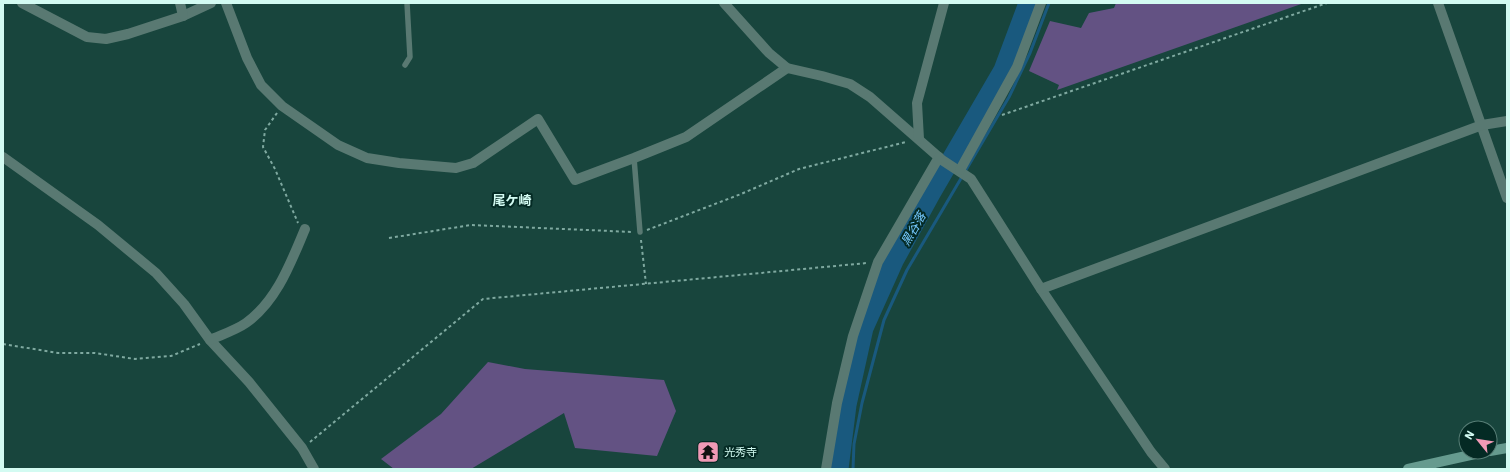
<svg xmlns="http://www.w3.org/2000/svg" width="1510" height="472" viewBox="0 0 1510 472" font-family="'IBM Plex Sans','Noto Sans JP',sans-serif">
	<style>
		.green { fill: #635283 }
		.lines { fill: none; stroke-linecap: round; stroke-linejoin: round }
		.stream { stroke: #19597e; stroke-width: 3 }
		.river { stroke: #19597e; stroke-width: 19 }
		.path { stroke: #7fa9a0; stroke-width: 2; stroke-dasharray: 3 3; stroke-linecap: butt }
		.service { stroke: #597972; stroke-width: 5.5 }
		.minor { stroke: #597972; stroke-width: 10 }
		.secondary { stroke: #669b8f; stroke-width: 10 }
		.labels { text-anchor: middle; dominant-baseline: central; stroke-width: 4; stroke-linejoin: round; paint-order: stroke }
		.poi-label { font-size: 11px; fill: #d3fbf2; stroke: #042a24; text-anchor: start }
		.water-label { font-size: 12px; font-style: italic; fill: #76c9ff; stroke: #042a24 }
		.quarter-label { font-size: 13px; font-weight: bold; fill: #d3fbf2; stroke: #042a24 }
	</style>
	<rect width="100%" height="100%" fill="#18453d"/>
	<g class="green">
		<path d="M1116,3H1304L1057,90L1059,85L1029,71L1050,21L1081,28L1089,13L1114,8Z"/>
		<path d="M488,362L525,369L664,380L676,411L657,456L575,448L564,413L471,469H394L381,459L441,414Z"/>
	</g>
	<g class="lines">
		<path class="stream" d="M853,469L854,444L862,403L884,320L907,270L1009,97L1030,53L1049,3"/>
		<path class="river" d="M839,469L847,405L864,328L894,261L932,192L1003,70L1028,3"/>
		<g class="path">
			<path d="M277,113L265,130L263,147L275,169L298,223"/>
			<path d="M1002,115L1327,3"/>
			<path d="M647,230L741,194L799,169L906,142"/>
			<path d="M389,238L471,225L633,232"/>
			<path d="M641,240L646,284"/>
			<path d="M3,344L58,353H95L135,359L171,356L200,344"/>
			<path d="M310,442L483,299L867,263"/>
		</g>
		<g class="service">
			<path d="M405,65L410,57L407,3"/>
			<path d="M634,158L640,232"/>
		</g>
		<g class="minor">
			<path d="M22,3L87,37L106,39L128,34L183,16L211,3"/>
			<path d="M180,3L183,16"/>
			<path d="M226,3L247,58L261,85L282,106L338,145L367,158L399,163L456,168L473,163L538,119L575,180L634,158L686,137L787,68"/>
			<path d="M724,3L769,53L787,68L822,76L850,84L870,97L942,160L971,179L1041,289L1151,452L1165,469"/>
			<path d="M1438,3L1507,198"/>
			<path d="M919,139L917,103L944,3"/>
			<path d="M3,157L98,225L156,273L184,304L210,340L249,382L302,448L314,469"/>
			<path d="M960,170L1017,67L1041,3"/>
			<path d="M1041,289L1482,125L1507,121"/>
			<path d="M210,340C221,335 236,330 246,323C277,301 291,262 305,229"/>
			<path d="M826,469L837,403L853,336L878,262L939,157"/>
		</g>
		<g class="secondary">
			<path d="M1490,451L1507,448"/>
			<path d="M1408,469L1484,452"/>
		</g>
	</g>
	<defs>
		<g id="temple-square" transform="scale(1.15)"><rect x="-9" y="-9" width="18" height="18" rx="4" fill="#f09ab6" stroke="#042a24"/><path d="M0-6L5-2H3V0L6.5 2.5H4V6H1.5V3h-3V6H-4V2.5H-6.5L-3 0V-2H-5Z" fill="#111"/></g>
	</defs>
	<g fill-rule="evenodd">
		<use href="#temple-square" x="708" y="452"/>
	</g>
	<g class="labels">
		<g class="poi-label">
			<text x="724" y="452">光秀寺</text>
		</g>
		<g class="water-label">
			<text transform="translate(913 229) rotate(-60)">黒谷落</text>
		</g>
		<g class="quarter-label">
			<text x="512" y="200">尾ケ崎</text>
		</g>
	</g>
	<rect width="1510" height="472" fill="none" stroke="#d3fbf2" stroke-width="8"/>
	<g transform="translate(1478 440) rotate(300)"><circle r="19" fill="#042a24" stroke="#577e76"/>
	<path d="M0-3L7 15L0 10L-7 15Z" fill="#f09ab6"/>
	<text y="-6" font-size="11" font-weight="bold" text-anchor="middle" fill="#d3fbf2">N</text>
	</g>
</svg>
